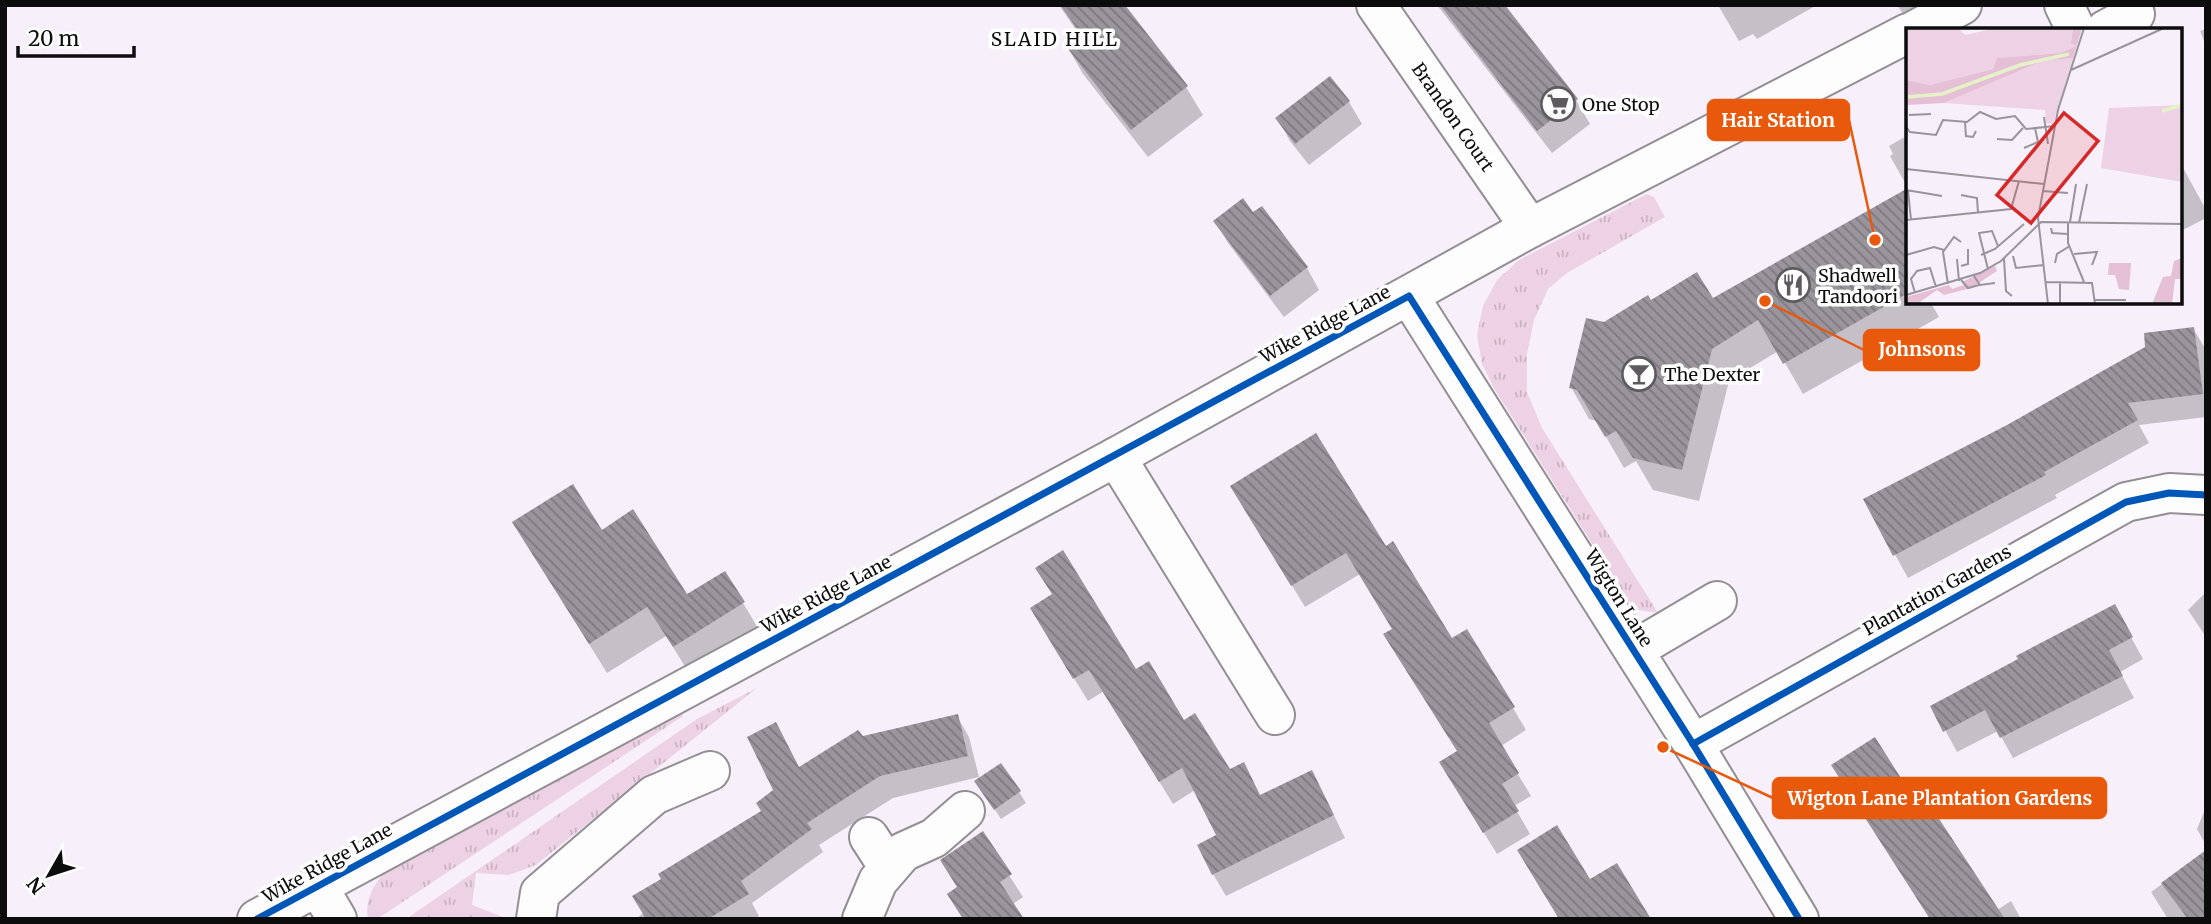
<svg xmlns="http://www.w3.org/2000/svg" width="2211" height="924" viewBox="0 0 2211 924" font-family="Merriweather,serif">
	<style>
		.grass { fill: url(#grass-tufts) }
		.shadow { fill: #0003 }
		.building { fill: url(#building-back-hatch) }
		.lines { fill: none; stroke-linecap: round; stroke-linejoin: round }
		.minor-casing { stroke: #928e93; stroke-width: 42 }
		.minor { stroke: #fefdfe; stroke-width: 38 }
		.cycleway-casing { stroke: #fff; stroke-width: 11 }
		.cycleway { stroke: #0057b8; stroke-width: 7 }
		.labels { text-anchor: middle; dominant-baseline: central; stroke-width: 7; stroke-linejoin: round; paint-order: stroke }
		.poi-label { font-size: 18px; fill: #0c0c0c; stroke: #fff; text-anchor: start }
		.street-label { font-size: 18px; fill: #0c0c0c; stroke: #fff }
		.neighbourhood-label { font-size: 19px; letter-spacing: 2px; fill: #0c0c0c; stroke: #fff }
		.inset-river { fill: none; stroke: #e6f1c8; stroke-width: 3.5 }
		.inset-road { fill: none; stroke: #99949b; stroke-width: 2 }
		.view { fill: #d62828; fill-opacity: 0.15; stroke: #d62828; stroke-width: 3.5 }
		.inset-edge { fill: none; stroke: #0c0c0c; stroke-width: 3.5 }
		.leader { fill: none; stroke: #e8590c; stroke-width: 2.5 }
		.callout-dot { fill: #e8590c; stroke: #fff; stroke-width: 2.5 }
		.callout { fill: #e8590c; stroke: #e8590c; stroke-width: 2.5 }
		.callout-label { font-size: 19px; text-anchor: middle; font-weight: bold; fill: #fff }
	</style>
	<defs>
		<pattern id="grass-tufts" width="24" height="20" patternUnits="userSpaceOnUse" patternTransform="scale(1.75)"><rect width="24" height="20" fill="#edd1e4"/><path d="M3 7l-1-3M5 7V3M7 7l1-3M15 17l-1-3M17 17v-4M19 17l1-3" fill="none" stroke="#cab2c2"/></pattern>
		<pattern id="building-back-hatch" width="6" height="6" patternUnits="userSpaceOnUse" patternTransform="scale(1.75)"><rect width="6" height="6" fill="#9a959c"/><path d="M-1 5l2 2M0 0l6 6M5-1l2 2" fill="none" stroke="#7c787e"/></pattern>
	</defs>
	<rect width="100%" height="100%" fill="#f7effa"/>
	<g class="grass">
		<path d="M1647,194L1654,197L1665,217L1567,273L1548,289L1534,320L1527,354V392L1542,428L1658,613L1638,610L1629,602L1495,390L1482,364L1477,335L1483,306L1497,280L1519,260Z"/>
		<path d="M757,688L536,865L509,875L476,873L472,905L508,919H406L697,719Z"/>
		<path d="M681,713L683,716L377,919H368C364,898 376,881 389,867Z"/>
	</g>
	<g class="shadow">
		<path d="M1059,5H1123L1186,87L1203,115L1148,157L1083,74L1067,46L1080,36Z"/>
		<path d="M1437,5H1503L1576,100L1590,124L1552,153Z"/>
		<path d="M1718,5H1817L1757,39L1753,34L1739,41Z"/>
		<path d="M1897,5H1917L1904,15Z"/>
		<path d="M2206,29V46L2200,31Z"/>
		<path d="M1330,78L1349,102L1362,124L1309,165L1290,141L1277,118Z"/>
		<path d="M1908,135V188L1890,156L1893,154L1889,146Z"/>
		<path d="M2181,164L2206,210V218L2181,231Z"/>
		<path d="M1908,190V303H1931L1939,317L1803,394L1778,351L1729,381L1699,501L1653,490L1636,461L1624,468L1597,421L1589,419L1571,387L1604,324L1650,303L1712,300Z"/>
		<path d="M1253,215L1307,268L1319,290L1284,317L1228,243L1215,221Z"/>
		<path d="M2193,328L2206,350V417L2139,425L2149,443L2055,495L2057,498L1908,578L1865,500Z"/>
		<path d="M1245,508L1385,548L1452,640L1513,708L1526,730L1501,746L1531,796L1514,806L1530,834L1497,854L1454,784L1458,752L1394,630L1360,574L1305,607Z"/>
		<path d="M514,523L602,532L687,597L743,603L761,633L691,676L666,636L607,673Z"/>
		<path d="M2206,592V637L2188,610Z"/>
		<path d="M2126,628L2143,659L2120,672L2134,698L2013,758L1998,731L1957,752L1932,706Z"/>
		<path d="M1045,631L1135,672L1229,771L1243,764L1261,797L1324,795L1345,838L1226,896L1213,874L1219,836L1195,790L1173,804L1104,691L1088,701Z"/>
		<path d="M957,716L969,737L979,777L893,798L819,845L823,852L752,903L759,916L755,919H636L763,812L800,769L862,738Z"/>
		<path d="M983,792H1019L1026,803L1001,819Z"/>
		<path d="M1917,807L1997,910L2011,901L2021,919H1930L1876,834Z"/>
		<path d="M2206,807V845L2197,829Z"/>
		<path d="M982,833L1023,897L1013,904L958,888Z"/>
		<path d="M2206,852V919H2168L2151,892Z"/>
	</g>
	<g class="building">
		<path d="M1060,5H1125L1188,86L1131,130L1065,45L1080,33Z"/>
		<path d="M1440,5H1505L1578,99L1537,131Z"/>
		<path d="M1330,76L1350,101L1295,144L1275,118Z"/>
		<path d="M1908,188V293L1783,364L1758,320L1712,349L1682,470L1633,458L1616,431L1605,437L1577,390L1569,388L1586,318L1604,322L1648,295L1651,300L1697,272L1713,298Z"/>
		<path d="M1243,198L1253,212L1262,206L1308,267L1270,296L1213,221Z"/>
		<path d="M2194,327L2203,394L2128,403L2138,420L2044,472L2046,475L1893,556L1863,499L2007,425L2145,347L2144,333Z"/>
		<path d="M1316,433L1386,546L1393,541L1452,638L1467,629L1515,707L1489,723L1519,773L1502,784L1519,811L1483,833L1439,762L1457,751L1383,634L1392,629L1346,553L1291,586L1230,486Z"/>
		<path d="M573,484L602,530L633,509L687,594L725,571L745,602L673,647L647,607L589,644L512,522Z"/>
		<path d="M1063,550L1136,669L1149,661L1184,720L1195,713L1230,769L1244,762L1260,795L1312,770L1334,815L1212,875L1197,845L1216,835L1182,768L1159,782L1089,670L1073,679L1030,608L1052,594L1035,568Z"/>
		<path d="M2115,604L2133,637L2109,650L2123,676L2000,738L1985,710L1943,732L1930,706L2018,659L2016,656Z"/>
		<path d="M958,714L968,756L880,776L807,823L812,829L741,881L749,894L708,919H646L632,896L661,879L658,874L761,811L756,803L773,790L747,737L776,722L799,767L858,730L863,736Z"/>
		<path d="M1875,737L1918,805L1926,799L2005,919H1930L1831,765Z"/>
		<path d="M1001,763L1021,791L994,810L974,781Z"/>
		<path d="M1557,825L1590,879L1617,863L1651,919H1559L1517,850Z"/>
		<path d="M983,831L1012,874L1000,882L1024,919H963L947,894L957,887L940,860Z"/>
		<path d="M2206,850V919H2188L2161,883Z"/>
	</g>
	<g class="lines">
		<g class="minor-casing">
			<g id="minor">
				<path d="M1376,5L1530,228"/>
				<path d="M2064,5L2076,30"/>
				<path d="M1915,30L1962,5"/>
				<path d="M2105,30L2135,14"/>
				<path d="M1409,296L1693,744L1799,919"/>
				<path d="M1116,457L1275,715"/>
				<path d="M1634,650L1717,601"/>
				<path d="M1693,744L2126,502L2169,493L2206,495"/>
				<path d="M869,837L889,868"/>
				<path d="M317,885L337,919"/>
				<path d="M257,919L1116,457L1530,228L1908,33"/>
				<path d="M536,919L540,893L654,795L710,771"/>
				<path d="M862,919L878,881L903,852L934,838L965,811"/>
			</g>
		</g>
		<use href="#minor" class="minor"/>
		<g class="cycleway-casing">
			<g id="cycleway">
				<path d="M1693,744L2126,502L2169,493L2206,495"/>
				<path d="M257,919L1409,296L1693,744L1799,919"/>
			</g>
		</g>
		<use href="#cycleway" class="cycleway"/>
	</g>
	<defs>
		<g id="supermarket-ring" transform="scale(1.75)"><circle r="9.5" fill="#fff" stroke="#5e5b5f" stroke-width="1.5"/><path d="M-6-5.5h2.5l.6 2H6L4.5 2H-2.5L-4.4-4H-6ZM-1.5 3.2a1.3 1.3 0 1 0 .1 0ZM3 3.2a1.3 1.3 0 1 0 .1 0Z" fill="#5e5b5f"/></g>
		<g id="restaurant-ring" transform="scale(1.75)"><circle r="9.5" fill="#fff" stroke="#5e5b5f" stroke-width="1.5"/><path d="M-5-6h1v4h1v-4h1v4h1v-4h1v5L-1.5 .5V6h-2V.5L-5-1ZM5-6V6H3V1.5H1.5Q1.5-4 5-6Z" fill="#5e5b5f"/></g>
		<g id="bar-ring" transform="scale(1.75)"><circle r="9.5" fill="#fff" stroke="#5e5b5f" stroke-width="1.5"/><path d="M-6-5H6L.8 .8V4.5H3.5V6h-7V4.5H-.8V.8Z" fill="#5e5b5f"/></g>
	</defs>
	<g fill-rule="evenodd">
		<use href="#supermarket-ring" x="1558" y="104"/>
		<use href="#restaurant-ring" x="1793" y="285"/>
		<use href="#bar-ring" x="1639" y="374"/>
	</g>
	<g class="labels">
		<g class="poi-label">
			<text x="1582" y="104">One Stop</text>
			<text x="1818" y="275">Shadwell<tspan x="1818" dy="21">Tandoori</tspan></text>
			<text x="1664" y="374">The Dexter</text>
		</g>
		<g class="street-label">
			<text transform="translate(1453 117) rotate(55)">Brandon Court</text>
			<text transform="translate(1325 324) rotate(-28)">Wike Ridge Lane</text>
			<text transform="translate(1937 590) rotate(-29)">Plantation Gardens</text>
			<text transform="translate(826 594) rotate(-28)">Wike Ridge Lane</text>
			<text transform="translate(1619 598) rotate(58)">Wigton Lane</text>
			<text transform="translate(327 863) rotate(-29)">Wike Ridge Lane</text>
		</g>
		<g class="neighbourhood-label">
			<text x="1055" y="39">SLAID HILL</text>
		</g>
	</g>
	<g transform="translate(1906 28)">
		<rect width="276" height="276" fill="#f7effa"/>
		<path d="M0,0H52L59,7L90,0H167L165,14L170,18L155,25L91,30L87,41L24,57L0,52ZM167,30L147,96L140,95L139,82L38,75L136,33ZM276,77V154L195,140L203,80Z" fill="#edd1e4"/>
		<path d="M167,0H176L167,30L136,33L38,75L0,77V52L24,57L87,41L91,30L155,25L170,18L165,15ZM276,230V251H269L266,276H246L257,249L265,248L268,233ZM203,235H225L223,262L213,261L209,247H202ZM89,238L91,243L65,260L38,267L31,262L11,276H0V269L43,257L46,261L58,257V253Z" fill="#e4bfd5"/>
		<path class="inset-river" d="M0,69L36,66L114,37L163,26M256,83L277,77"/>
		<path class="inset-road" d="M165,42L258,0M3,87L25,86M138,89L142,116M59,94L60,108L67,109L70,103M0,99L4,104L30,107L37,92L61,94L74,84L90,91L109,88L120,101L149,98M91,111L106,112L117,100M118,120L132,114L129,100M0,141L138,156M0,162L36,168M2,162L5,192M137,163L162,165M55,167L71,170L72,185M0,192L105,181L113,153M162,194V215L178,254M164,194L170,156M173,195L181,156M145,200L146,205L162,206M168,226L191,224L186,237M0,227L28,219L38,222M75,227L89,221L118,196M107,228L110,240L138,237M51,231L53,253M98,231L100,263L106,268M149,235L151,226L164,218M55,238L62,236V221M82,241L73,205L86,203L92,218M68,248L74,257L89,255M55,252L62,260L73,257M140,254L186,255L189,276M42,256L37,224L48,209L55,214M9,265L5,251L11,243L24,240L30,259M0,267L74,245L95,233L135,194L277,196M189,272H220M142,276L132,190L152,82L178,0M154,276V254"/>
		<path class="view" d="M158,85L192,113L125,195L91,167Z"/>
		<rect width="276" height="276" class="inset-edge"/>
	</g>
	<path class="leader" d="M1875 240L1849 120M1765 301L1864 350M1663 747L1773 798"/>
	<g class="callout-dot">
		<circle cx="1875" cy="240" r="7"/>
		<circle cx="1765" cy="301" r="7"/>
		<circle cx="1663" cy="747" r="7"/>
	</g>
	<g class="callout">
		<rect x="1708" y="100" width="141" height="40" rx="7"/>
		<rect x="1864" y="330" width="115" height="40" rx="7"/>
		<rect x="1773" y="778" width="333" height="40" rx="7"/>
	</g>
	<g class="callout-label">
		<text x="1778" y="127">Hair Station</text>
		<text x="1922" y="356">Johnsons</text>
		<text x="1940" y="805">Wigton Lane Plantation Gardens</text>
	</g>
	<rect width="2211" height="924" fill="none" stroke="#0c0c0c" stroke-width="14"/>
	<g transform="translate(49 875) rotate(231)" stroke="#ffffff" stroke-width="5" paint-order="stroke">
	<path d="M0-5L12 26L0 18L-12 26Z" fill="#0c0c0c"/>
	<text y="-10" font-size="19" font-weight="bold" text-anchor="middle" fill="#0c0c0c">N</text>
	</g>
	<path d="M18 46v10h116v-10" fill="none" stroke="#0c0c0c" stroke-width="3.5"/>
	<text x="28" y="46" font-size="21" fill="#0c0c0c" stroke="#ffffff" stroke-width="5" paint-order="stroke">20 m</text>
</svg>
